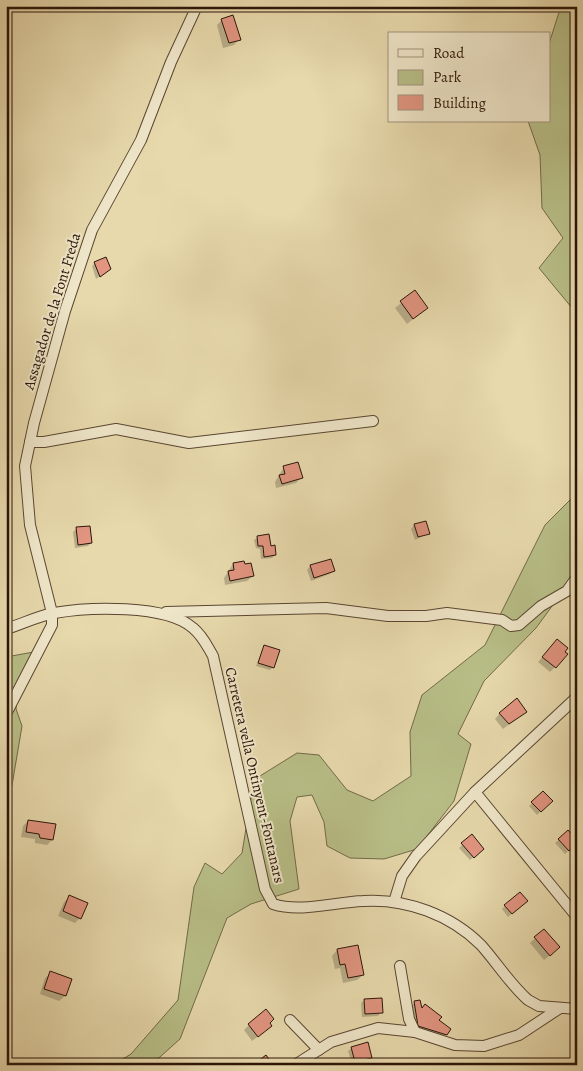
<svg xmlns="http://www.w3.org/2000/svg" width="583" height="1071" viewBox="0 0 583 1071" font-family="Alegreya,serif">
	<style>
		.green { fill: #b8be87; stroke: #726a48 }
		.shadow { fill: #0003 }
		.building { fill: #e29581; stroke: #2b1508 }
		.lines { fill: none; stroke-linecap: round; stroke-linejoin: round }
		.minor-casing { stroke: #5a4631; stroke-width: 12 }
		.minor { stroke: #efe6c9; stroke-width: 10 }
		.labels { text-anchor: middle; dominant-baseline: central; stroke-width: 4; stroke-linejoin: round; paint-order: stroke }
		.street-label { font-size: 15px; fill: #2b1508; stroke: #efe6c9 }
	</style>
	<rect width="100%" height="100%" fill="#e7d9ac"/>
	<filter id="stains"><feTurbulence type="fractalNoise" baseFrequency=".004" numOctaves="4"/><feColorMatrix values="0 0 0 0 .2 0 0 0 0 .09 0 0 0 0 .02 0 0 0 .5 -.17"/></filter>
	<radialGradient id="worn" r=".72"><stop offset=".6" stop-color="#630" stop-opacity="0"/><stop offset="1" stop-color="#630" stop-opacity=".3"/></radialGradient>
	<g class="green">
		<path d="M561,6H577V314L539,268L563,238L542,208L540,155L528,121H549V44Z"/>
		<path d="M577,493V572L536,628L484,681L458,734L471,744L454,801L417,849L384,859L350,858L327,846L324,822L312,795L297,797L290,821L299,889L251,904L227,918L180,1039L151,1065H113L131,1054L178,1000L194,887L205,863L222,874L242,853L251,798L260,776L297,753L319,755L347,790L373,801L411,776L410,732L422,695L485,645L545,525Z"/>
		<path d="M39,651L19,682L16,709L22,726L6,821V657Z"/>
	</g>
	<g class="shadow">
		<path d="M222,20L239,39L234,45L223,48L217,25Z"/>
		<path d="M95,263L106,272L96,279L92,266Z"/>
		<path d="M415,292L427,308L407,324L395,308Z"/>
		<path d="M284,467L301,478L296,483L276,488L275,482Z"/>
		<path d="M414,525L429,533L415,540L411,529Z"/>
		<path d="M76,529L91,543L88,546L75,548L73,532Z"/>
		<path d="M258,537L275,555L272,558L261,559L260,549L256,548L254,540Z"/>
		<path d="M233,564L253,576L247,581L225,585L224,578Z"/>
		<path d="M310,566L334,571L330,574L311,581L307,570Z"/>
		<path d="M264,646L273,667L270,670L256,666Z"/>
		<path d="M552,646L555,667L550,672L538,662Z"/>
		<path d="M526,712L503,729L495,719L500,713Z"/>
		<path d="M543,793L551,801L537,815L529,806Z"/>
		<path d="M28,821L52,840L47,845L35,843V839L21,837L23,826Z"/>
		<path d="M568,832L577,843L565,854L555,843Z"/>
		<path d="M472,836L483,849L470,860L459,848Z"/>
		<path d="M70,897L80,918L75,923L58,916L64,902Z"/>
		<path d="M523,904L508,917L502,909L505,906Z"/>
		<path d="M544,930L553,953L544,960L530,943Z"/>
		<path d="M337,950L363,975L357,980L343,983L340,968L335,969L332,956Z"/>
		<path d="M51,973L70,979L65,996L59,1001L40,994L45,978Z"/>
		<path d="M365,1000L381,1012L378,1016L362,1017L361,1003Z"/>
		<path d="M415,1002L421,1010L438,1020L446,1034L440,1040L414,1031L410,1007Z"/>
		<path d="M269,1023L265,1031L252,1041L244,1030L249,1025Z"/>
		<path d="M352,1048L371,1057L367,1061L352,1064L348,1051Z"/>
	</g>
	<g class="building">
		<path d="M233,15L241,40L229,43L221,19Z"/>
		<path d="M106,257L111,269L100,277L94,262Z"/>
		<path d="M415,290L428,308L413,319L400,301Z"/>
		<path d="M298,462L303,478L282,484L279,475L285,474L283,466Z"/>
		<path d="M426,521L430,534L418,537L414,524Z"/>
		<path d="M90,526L92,543L78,545L76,527Z"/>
		<path d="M269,534L271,546L275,545L276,555L264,557L263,546H258L257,536Z"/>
		<path d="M331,559L335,571L314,578L310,565Z"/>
		<path d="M244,561L245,564L251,563L254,576L230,581L228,571L234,570L233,563Z"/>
		<path d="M557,639L568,648L565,652L568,654L556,668L542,657Z"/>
		<path d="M264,645L280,650L274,668L258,663Z"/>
		<path d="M517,698L527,712L509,724L499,713Z"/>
		<path d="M543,791L553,801L541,812L531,802Z"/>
		<path d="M28,820L56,824L53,840L40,838L39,834L26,832Z"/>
		<path d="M568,830L577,840V844L569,851L558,839Z"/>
		<path d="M472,834L484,849L474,858L461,843Z"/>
		<path d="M520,892L528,901L512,914L504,905Z"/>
		<path d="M69,895L88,903L81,919L63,911Z"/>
		<path d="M544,929L560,947L550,956L534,937Z"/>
		<path d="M358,945L364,975L348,978L345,964L340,965L337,949Z"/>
		<path d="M50,971L72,979L66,996L44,989Z"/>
		<path d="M382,998L383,1013L365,1014L364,999Z"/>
		<path d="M420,1000L422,1008L425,1004L442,1017L439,1020L451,1029L447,1035L418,1026L414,1001Z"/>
		<path d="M266,1009L274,1019L270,1023L272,1026L258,1037L248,1024Z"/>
		<path d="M368,1042L372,1058L355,1062L351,1047Z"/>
		<path d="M266,1055L273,1065H253Z"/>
	</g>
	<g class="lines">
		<g class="minor-casing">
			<g id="minor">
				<path d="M30,442H44L116,429L189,443L373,421"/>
				<path d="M166,612L326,608L388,616H426L447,613L502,620L511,626L519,625L541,606L567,591L577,577"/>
				<path d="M6,629C22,624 38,616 54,613C88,607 166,604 193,628C203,636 207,646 213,656L265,889L273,904C300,913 335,902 363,901C406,898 451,915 481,945C497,963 510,984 528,1000L539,1006L577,1009"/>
				<path d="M6,714L52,625V613L30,525L25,466L34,423L65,311L92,230L141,140L171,62L197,6"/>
				<path d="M475,792L577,917"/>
				<path d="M394,902L402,876L416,856L475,792L577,697"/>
				<path d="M400,966L409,1019L415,1032"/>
				<path d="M290,1020L319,1050"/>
				<path d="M295,1065L331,1042L378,1028L415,1032L455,1045L484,1046L519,1035L560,1008"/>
			</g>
		</g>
		<use href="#minor" class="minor"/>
	</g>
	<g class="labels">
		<g class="street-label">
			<text transform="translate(52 311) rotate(-73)">Assagador de la Font Freda</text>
			<text transform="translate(255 775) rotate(77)">Carretera vella Ontinyent-Fontanars</text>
		</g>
	</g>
	<rect width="583" height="1071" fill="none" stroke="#e7d9ac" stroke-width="25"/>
	<rect x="8" y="8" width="568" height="1056" fill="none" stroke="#2b1508" stroke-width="2.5"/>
	<rect x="12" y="12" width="558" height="1046" fill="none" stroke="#2b1508"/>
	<rect x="388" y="32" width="162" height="90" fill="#efe6c9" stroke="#a1927c"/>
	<rect x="398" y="49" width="25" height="8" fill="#efe6c9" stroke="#a1927c"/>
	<text x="433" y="58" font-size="15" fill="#2b1508">Road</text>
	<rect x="398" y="70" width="25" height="15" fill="#b8be87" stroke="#a1927c"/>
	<text x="433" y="82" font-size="15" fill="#2b1508">Park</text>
	<rect x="398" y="95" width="25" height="15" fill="#e29581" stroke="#a1927c"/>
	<text x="433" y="108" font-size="15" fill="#2b1508">Building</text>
	<rect width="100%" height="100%" filter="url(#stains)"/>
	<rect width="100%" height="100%" fill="url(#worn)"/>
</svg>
